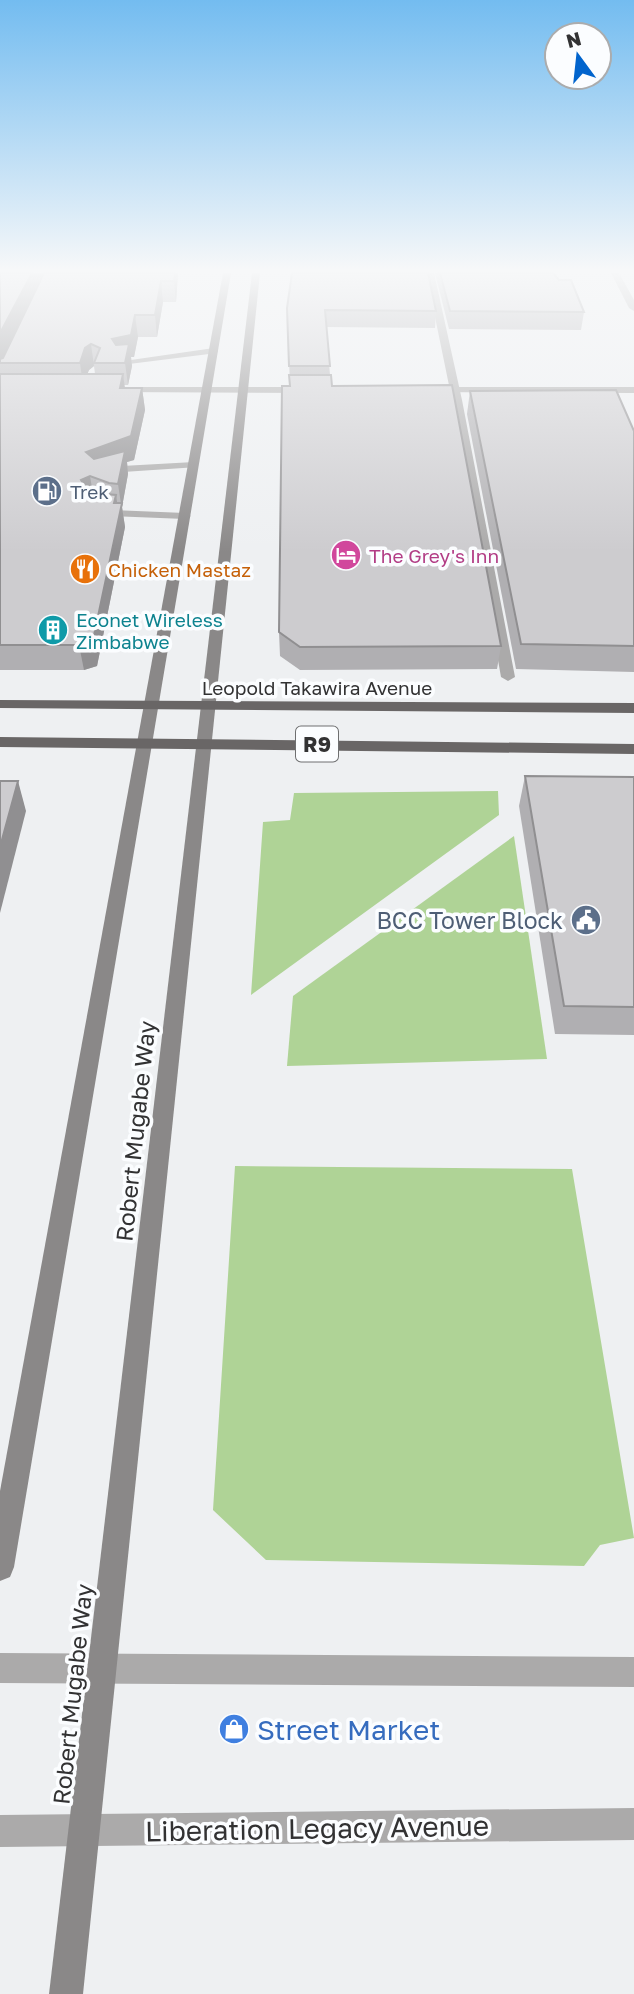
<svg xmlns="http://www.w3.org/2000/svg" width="634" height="1994" viewBox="0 0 634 1994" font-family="'Golos Text',sans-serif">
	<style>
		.green { fill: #afd396 }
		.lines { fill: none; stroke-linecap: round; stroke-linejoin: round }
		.service { fill: #abaaaa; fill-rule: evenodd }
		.minor { fill: #abaaaa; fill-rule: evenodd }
		.secondary { fill: #8a8888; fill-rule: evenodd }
		.trunk { fill: #696666; fill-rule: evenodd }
		.wall { fill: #b0afb2; fill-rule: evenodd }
		.shaded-wall { fill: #908f91 }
		.building { fill: #cdcccf; stroke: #908f91; stroke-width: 2 }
		.labels { text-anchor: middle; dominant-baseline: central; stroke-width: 7; stroke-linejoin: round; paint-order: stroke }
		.far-service-label { font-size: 19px; fill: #4e5e75; stroke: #fbfdff; text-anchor: start }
		.far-hotel-label { font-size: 19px; fill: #b23c85; stroke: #fbfdff; text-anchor: start }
		.far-food-label { font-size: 19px; fill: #c56008; stroke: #fbfdff; text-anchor: start }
		.far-culture-label { font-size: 19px; fill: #0d838f; stroke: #fbfdff; text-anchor: start }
		.far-street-label { font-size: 19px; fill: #323233; stroke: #fbfdff }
		.shield { fill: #fbfdff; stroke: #6e6f70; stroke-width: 2 }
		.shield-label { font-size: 21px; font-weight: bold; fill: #323233 }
		.service-label { font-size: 23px; fill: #4e5e75; stroke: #fbfdff; text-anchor: end }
		.street-label { font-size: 23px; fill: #323233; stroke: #fbfdff }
		.near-shop-label { font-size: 28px; fill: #366cbe; stroke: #fbfdff; text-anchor: start }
		.near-street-label { font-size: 28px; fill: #323233; stroke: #fbfdff }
	</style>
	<rect width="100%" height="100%" fill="#eef0f2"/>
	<g class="green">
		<path d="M498,791L499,815L251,995L263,822L290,820L294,793Z"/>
		<path d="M514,836L547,1059L287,1066L293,996Z"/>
		<path d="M235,1166L572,1169L634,1538L600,1545L584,1566L266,1560L213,1510Z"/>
	</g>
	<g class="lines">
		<g class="service">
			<path d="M426,273H434L462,400L515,677L508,681L501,677L452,400Z"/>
			<path d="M214,348L218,351L217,353L121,365L117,362Z"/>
			<path d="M194,462L198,463V467L123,472L107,477L102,474L122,466Z"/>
			<path d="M102,506L112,510L185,513L191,516L185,519L110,516L98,511V507Z"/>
		</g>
		<g class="minor">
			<path d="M611,273H619L634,300V311L629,308Z"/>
			<path d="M117,387H307L312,390L307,393L113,392L112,390Z"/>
			<path d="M428,387H634V393L424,392V388Z"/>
			<path d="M0,1653L634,1657V1687L0,1683Z"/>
			<path d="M634,1808V1840L0,1847V1815Z"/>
		</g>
		<g class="secondary">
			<path d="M223,273H231L14,1567L10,1577L0,1581V1491Z"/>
			<path d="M252,273H260L83,1994H49Z"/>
		</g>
		<g class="trunk">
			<path d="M0,700L634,703V713L0,708Z"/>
			<path d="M0,737L634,744V754L0,747Z"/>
		</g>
	</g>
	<g class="wall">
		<path d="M0,273H178L176,302H163L157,337H138L134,357H131L132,366L128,385H124L125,388H142L145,410L134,460L127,462L128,474L122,507L125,527L97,666L84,670H0ZM94,366L95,374H87L89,370Z"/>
		<path d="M435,273H553L584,312L581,330L449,329Z"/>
		<path d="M287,308L436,311L435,328L326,327L330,375L332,386L501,646L497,669L300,670L280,656L279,632L290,386Z"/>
		<path d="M470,391L634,431V672L516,669L467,414Z"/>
		<path d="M525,776L634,777V1035L555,1034L519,806Z"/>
	</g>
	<g class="shaded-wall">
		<path d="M32,273H46L0,363V333Z"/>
		<path d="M175,273H178L176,302L174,281Z"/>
		<path d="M161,281L163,302L157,337L155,315Z"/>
		<path d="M135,315L138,337L134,357H131L132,366L128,385L125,363L112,339Z"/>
		<path d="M91,344L94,366L89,370L83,385L80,363L85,348Z"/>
		<path d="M123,374L126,396L120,388Z"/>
		<path d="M142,388L145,410L134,460L127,462L128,474L122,507L125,527L97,666L84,670L79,645L116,495L119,515L121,504L118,484L90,476L94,500L85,504L81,480L86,452Z"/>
		<path d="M18,781L26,811L0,913V847Z"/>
	</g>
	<g class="building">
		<path d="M0,273H32L0,333Z"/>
		<path d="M44,273H175L174,281H161L155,315H135L131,335L112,339L116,345L129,344L125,363H94L100,348L91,344L85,348L80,363H0V359L3,358Z"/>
		<path d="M292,273H428L436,311L325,310L330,366H289L287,308Z"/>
		<path d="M440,273H553L559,280H571L584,312L450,311Z"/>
		<path d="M0,374H123L120,388H142L131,436L86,452L94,459L125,451L118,484L109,483L90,476L81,480L84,485L105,494L116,495L114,503H122L93,640L79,645H0Z"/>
		<path d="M289,375H331L332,386L452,385L501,646L300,647L279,632L282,386H290Z"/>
		<path d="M616,390L634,431V646L521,644L470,391Z"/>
		<path d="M525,776L634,777V1007L564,1006Z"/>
		<path d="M0,781H18L0,847Z"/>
	</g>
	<linearGradient id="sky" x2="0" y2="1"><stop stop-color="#73bcf0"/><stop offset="0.49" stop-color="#f7f8f9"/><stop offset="1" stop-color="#f7f8f9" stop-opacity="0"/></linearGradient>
	<rect width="634" height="552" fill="url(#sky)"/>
	<defs>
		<g id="fuel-disc" transform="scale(1.575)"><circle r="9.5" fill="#5c6f8a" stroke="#fbfdff"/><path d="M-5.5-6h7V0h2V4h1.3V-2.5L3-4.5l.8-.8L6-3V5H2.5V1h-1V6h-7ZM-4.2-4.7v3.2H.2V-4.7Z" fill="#fff"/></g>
		<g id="hotel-disc" transform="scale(1.575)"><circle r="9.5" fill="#d1479c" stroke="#fbfdff"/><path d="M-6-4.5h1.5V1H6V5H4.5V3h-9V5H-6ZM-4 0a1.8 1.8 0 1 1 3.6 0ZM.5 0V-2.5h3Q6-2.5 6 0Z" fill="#fff"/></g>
		<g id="restaurant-disc" transform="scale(1.575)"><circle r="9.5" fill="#e8710a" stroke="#fbfdff"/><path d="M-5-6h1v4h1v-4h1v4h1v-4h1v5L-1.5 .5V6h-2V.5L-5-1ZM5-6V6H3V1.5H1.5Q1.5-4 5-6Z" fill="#fff"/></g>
		<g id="building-disc" transform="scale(1.575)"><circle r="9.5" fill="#0f9aa8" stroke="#fbfdff"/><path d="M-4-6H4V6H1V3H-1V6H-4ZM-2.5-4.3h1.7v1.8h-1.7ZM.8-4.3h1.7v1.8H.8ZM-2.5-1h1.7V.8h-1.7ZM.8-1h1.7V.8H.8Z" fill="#fff"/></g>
		<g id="civic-disc" transform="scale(1.575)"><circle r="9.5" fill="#5c6f8a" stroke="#fbfdff"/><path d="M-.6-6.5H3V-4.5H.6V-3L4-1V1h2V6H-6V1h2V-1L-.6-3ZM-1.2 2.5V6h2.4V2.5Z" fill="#fff"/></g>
		<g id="shop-disc" transform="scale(1.575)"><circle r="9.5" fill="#3f7fe0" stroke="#fbfdff"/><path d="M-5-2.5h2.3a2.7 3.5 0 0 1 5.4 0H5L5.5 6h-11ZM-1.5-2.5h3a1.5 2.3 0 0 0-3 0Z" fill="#fff"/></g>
	</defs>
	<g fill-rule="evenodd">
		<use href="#fuel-disc" x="47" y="491"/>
		<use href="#hotel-disc" x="346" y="555"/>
		<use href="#restaurant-disc" x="85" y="569"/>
		<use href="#building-disc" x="53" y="630"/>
		<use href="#civic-disc" x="586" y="920"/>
		<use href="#shop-disc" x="234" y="1729"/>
	</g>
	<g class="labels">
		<g class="far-service-label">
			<text x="70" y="491">Trek</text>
		</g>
		<g class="far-hotel-label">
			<text x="369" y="555">The Grey's Inn</text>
		</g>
		<g class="far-food-label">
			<text x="108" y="569">Chicken Mastaz</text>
		</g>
		<g class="far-culture-label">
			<text x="76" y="619">Econet Wireless<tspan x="76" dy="22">Zimbabwe</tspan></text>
		</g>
		<g class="far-street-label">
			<text x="317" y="687">Leopold Takawira Avenue</text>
		</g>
		<rect class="shield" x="296" y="726.5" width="42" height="35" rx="5"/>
		<g class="shield-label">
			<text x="317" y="744">R9</text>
		</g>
		<g class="service-label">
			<text x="563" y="920">BCC Tower Block</text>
		</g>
		<g class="street-label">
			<text transform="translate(135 1131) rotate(-84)">Robert Mugabe Way</text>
			<text transform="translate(72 1694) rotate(-84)">Robert Mugabe Way</text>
		</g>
		<g class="near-shop-label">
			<text x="257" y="1729">Street Market</text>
		</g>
		<g class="near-street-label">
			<text transform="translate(317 1828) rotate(-1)">Liberation Legacy Avenue</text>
		</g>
	</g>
	<g transform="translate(578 56) rotate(345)"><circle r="33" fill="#fbfdff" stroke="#abacad" stroke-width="2"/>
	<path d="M0-5L12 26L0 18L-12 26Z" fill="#0164cd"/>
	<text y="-10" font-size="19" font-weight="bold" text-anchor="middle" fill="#323233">N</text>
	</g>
</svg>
